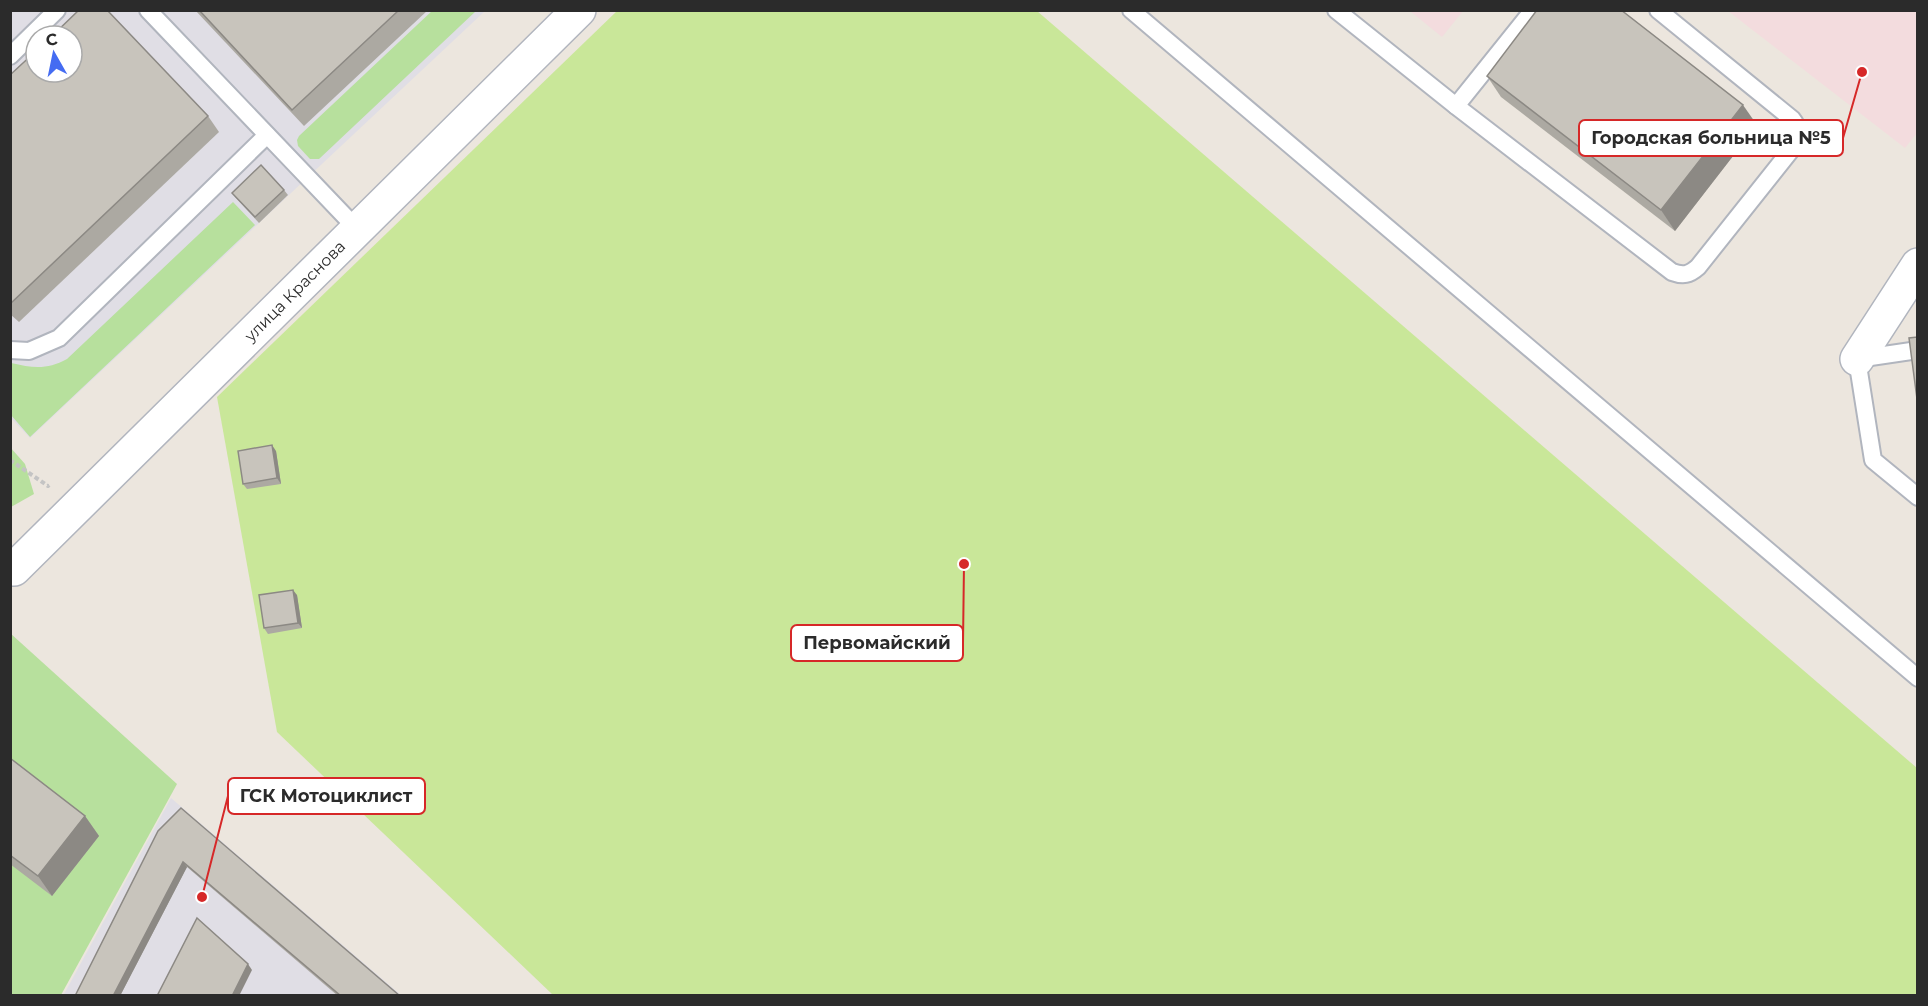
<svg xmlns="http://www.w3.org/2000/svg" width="1928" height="1006" viewBox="0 0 1928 1006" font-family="Montserrat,sans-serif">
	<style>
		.industrial { fill: #e0dee5; fill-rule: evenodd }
		.medical { fill: #f3dcde }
		.green { fill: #b7e09d }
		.pitch { fill: #c9e799 }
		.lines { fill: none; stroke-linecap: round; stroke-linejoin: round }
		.service-casing { stroke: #b1b5be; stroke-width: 20 }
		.minor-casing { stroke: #b1b5be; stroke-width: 36 }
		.tertiary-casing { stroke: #b1b5be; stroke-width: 36 }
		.path { stroke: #c4c4c4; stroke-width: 4; stroke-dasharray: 4.5 3; stroke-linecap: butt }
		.service { stroke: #fff; stroke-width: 16 }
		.minor { stroke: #fff; stroke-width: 33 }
		.tertiary { stroke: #fff; stroke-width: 33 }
		.wall { fill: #aca9a2 }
		.shaded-wall { fill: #8c8984 }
		.building { fill: #c8c4bc; stroke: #8c8984; stroke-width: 1.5 }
		.labels { text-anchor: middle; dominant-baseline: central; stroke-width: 5; stroke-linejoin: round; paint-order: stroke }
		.street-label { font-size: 16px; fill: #2b2b2b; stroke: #fff }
		.leader { fill: none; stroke: #d62828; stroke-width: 2 }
		.callout-dot { fill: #d62828; stroke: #fff; stroke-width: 2 }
		.callout { fill: #fff; stroke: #d62828; stroke-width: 2 }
		.callout-label { font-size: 18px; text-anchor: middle; font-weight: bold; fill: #2b2b2b }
	</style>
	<rect width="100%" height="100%" fill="#ece6de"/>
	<g class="industrial">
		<path d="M10,11H485L30,438L10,417ZM36,36H72V72H36Z"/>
		<path d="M171,798L401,995L63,996Z"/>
	</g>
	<g class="medical">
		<path d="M1410,11H1463L1442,37Z"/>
		<path d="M1728,11H1917V133L1905,148Z"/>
	</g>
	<g class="green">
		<path d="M433,10L476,11L319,159H310L298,146L297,140L299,136Z"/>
		<path d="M233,202L255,225L30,437L11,415V363C33,368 47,370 67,359Z"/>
		<path d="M10,447L25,464L34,494L11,507Z"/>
		<path d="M10,633L177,784L61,995H11Z"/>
	</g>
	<path class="pitch" d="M617,11H1037L1917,768V995H553L277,732L217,397Z"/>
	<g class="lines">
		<g class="service-casing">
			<g id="service">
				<path d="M148,10L358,230"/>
				<path d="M1131,10L1918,678"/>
				<path d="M1336,10L1456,106L1672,272C1683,276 1689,275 1698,267L1795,145C1800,134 1799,128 1792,119L1658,10"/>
				<path d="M10,56L57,10"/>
				<path d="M1456,106L1533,10"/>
				<path d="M10,350L29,351L59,338L267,135"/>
				<path d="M1918,350L1857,359L1873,460L1918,497"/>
			</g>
		</g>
		<g class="minor-casing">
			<path id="minor" d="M1857,359L1918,265"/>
		</g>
		<g class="tertiary-casing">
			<path id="tertiary" d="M10,569H14L579,10"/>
		</g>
		<path class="path" d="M10,460L48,486L49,485"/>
		<use href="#service" class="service"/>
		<use href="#minor" class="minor"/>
		<use href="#tertiary" class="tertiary"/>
	</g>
	<g class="wall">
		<path d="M195,10H428L304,126Z"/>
		<path d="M10,75L208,116L219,132L19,322L10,314Z"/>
		<path d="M1487,76L1757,125L1675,231L1501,97Z"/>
		<path d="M284,190L288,195L259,223L236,198L232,193Z"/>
		<path d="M276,451L281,484L247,489L243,484Z"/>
		<path d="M297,595L302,628L268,634L264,628Z"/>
		<path d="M10,758L85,816L99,836L52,896L10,864Z"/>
		<path d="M158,831L400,996H338L187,867L120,996H75Z"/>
	</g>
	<g class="shaded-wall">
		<path d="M1743,105L1757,125L1675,231L1661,210Z"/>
		<path d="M272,445L276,451L281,484L277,478Z"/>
		<path d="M293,590L297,595L302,628L298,623Z"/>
		<path d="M85,816L99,836L52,896L38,876Z"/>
		<path d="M183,862L187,867L120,996H113Z"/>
		<path d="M248,964L252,970L239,996H232Z"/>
	</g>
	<g class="building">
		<path d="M79,10H107L208,116L10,304V75L36,51V72H72V36H52Z"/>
		<path d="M199,10H399L292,110Z"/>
		<path d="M1537,10H1621L1743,105L1661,210L1487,76Z"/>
		<path d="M261,165L284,190L255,217L232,193Z"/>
		<path d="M1917,337V399L1909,338Z"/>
		<path d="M272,445L277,478L243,484L238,451Z"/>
		<path d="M293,590L298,623L264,628L259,595Z"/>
		<path d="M10,758L85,816L38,876L10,855Z"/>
		<path d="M181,808L400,996H341L183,862L113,996H75L158,831Z"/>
		<path d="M197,918L248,964L232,996H157Z"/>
	</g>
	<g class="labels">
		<g class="street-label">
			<text transform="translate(295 291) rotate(-45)">улица Краснова</text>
		</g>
	</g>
	<path class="leader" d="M1862 72L1843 138M964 564L963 643M202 897L228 796"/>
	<g class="callout-dot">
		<circle cx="1862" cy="72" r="6"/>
		<circle cx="964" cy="564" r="6"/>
		<circle cx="202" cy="897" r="6"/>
	</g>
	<g class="callout">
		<rect x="1579" y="120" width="264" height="36" rx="6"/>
		<rect x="791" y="625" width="172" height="36" rx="6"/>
		<rect x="228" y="778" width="197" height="36" rx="6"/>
	</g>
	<g class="callout-label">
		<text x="1711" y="144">Городская больница №5</text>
		<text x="877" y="649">Первомайский</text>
		<text x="326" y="802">ГСК Мотоциклист</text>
	</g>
	<rect width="1928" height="1006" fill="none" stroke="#2b2b2b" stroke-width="24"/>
	<g transform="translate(54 54) rotate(351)"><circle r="28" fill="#ffffff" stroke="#aaaaaa" stroke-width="1.5"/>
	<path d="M0-4.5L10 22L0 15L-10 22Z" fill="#456cf2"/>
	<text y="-9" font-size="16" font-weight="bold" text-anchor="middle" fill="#2b2b2b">С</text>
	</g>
</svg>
